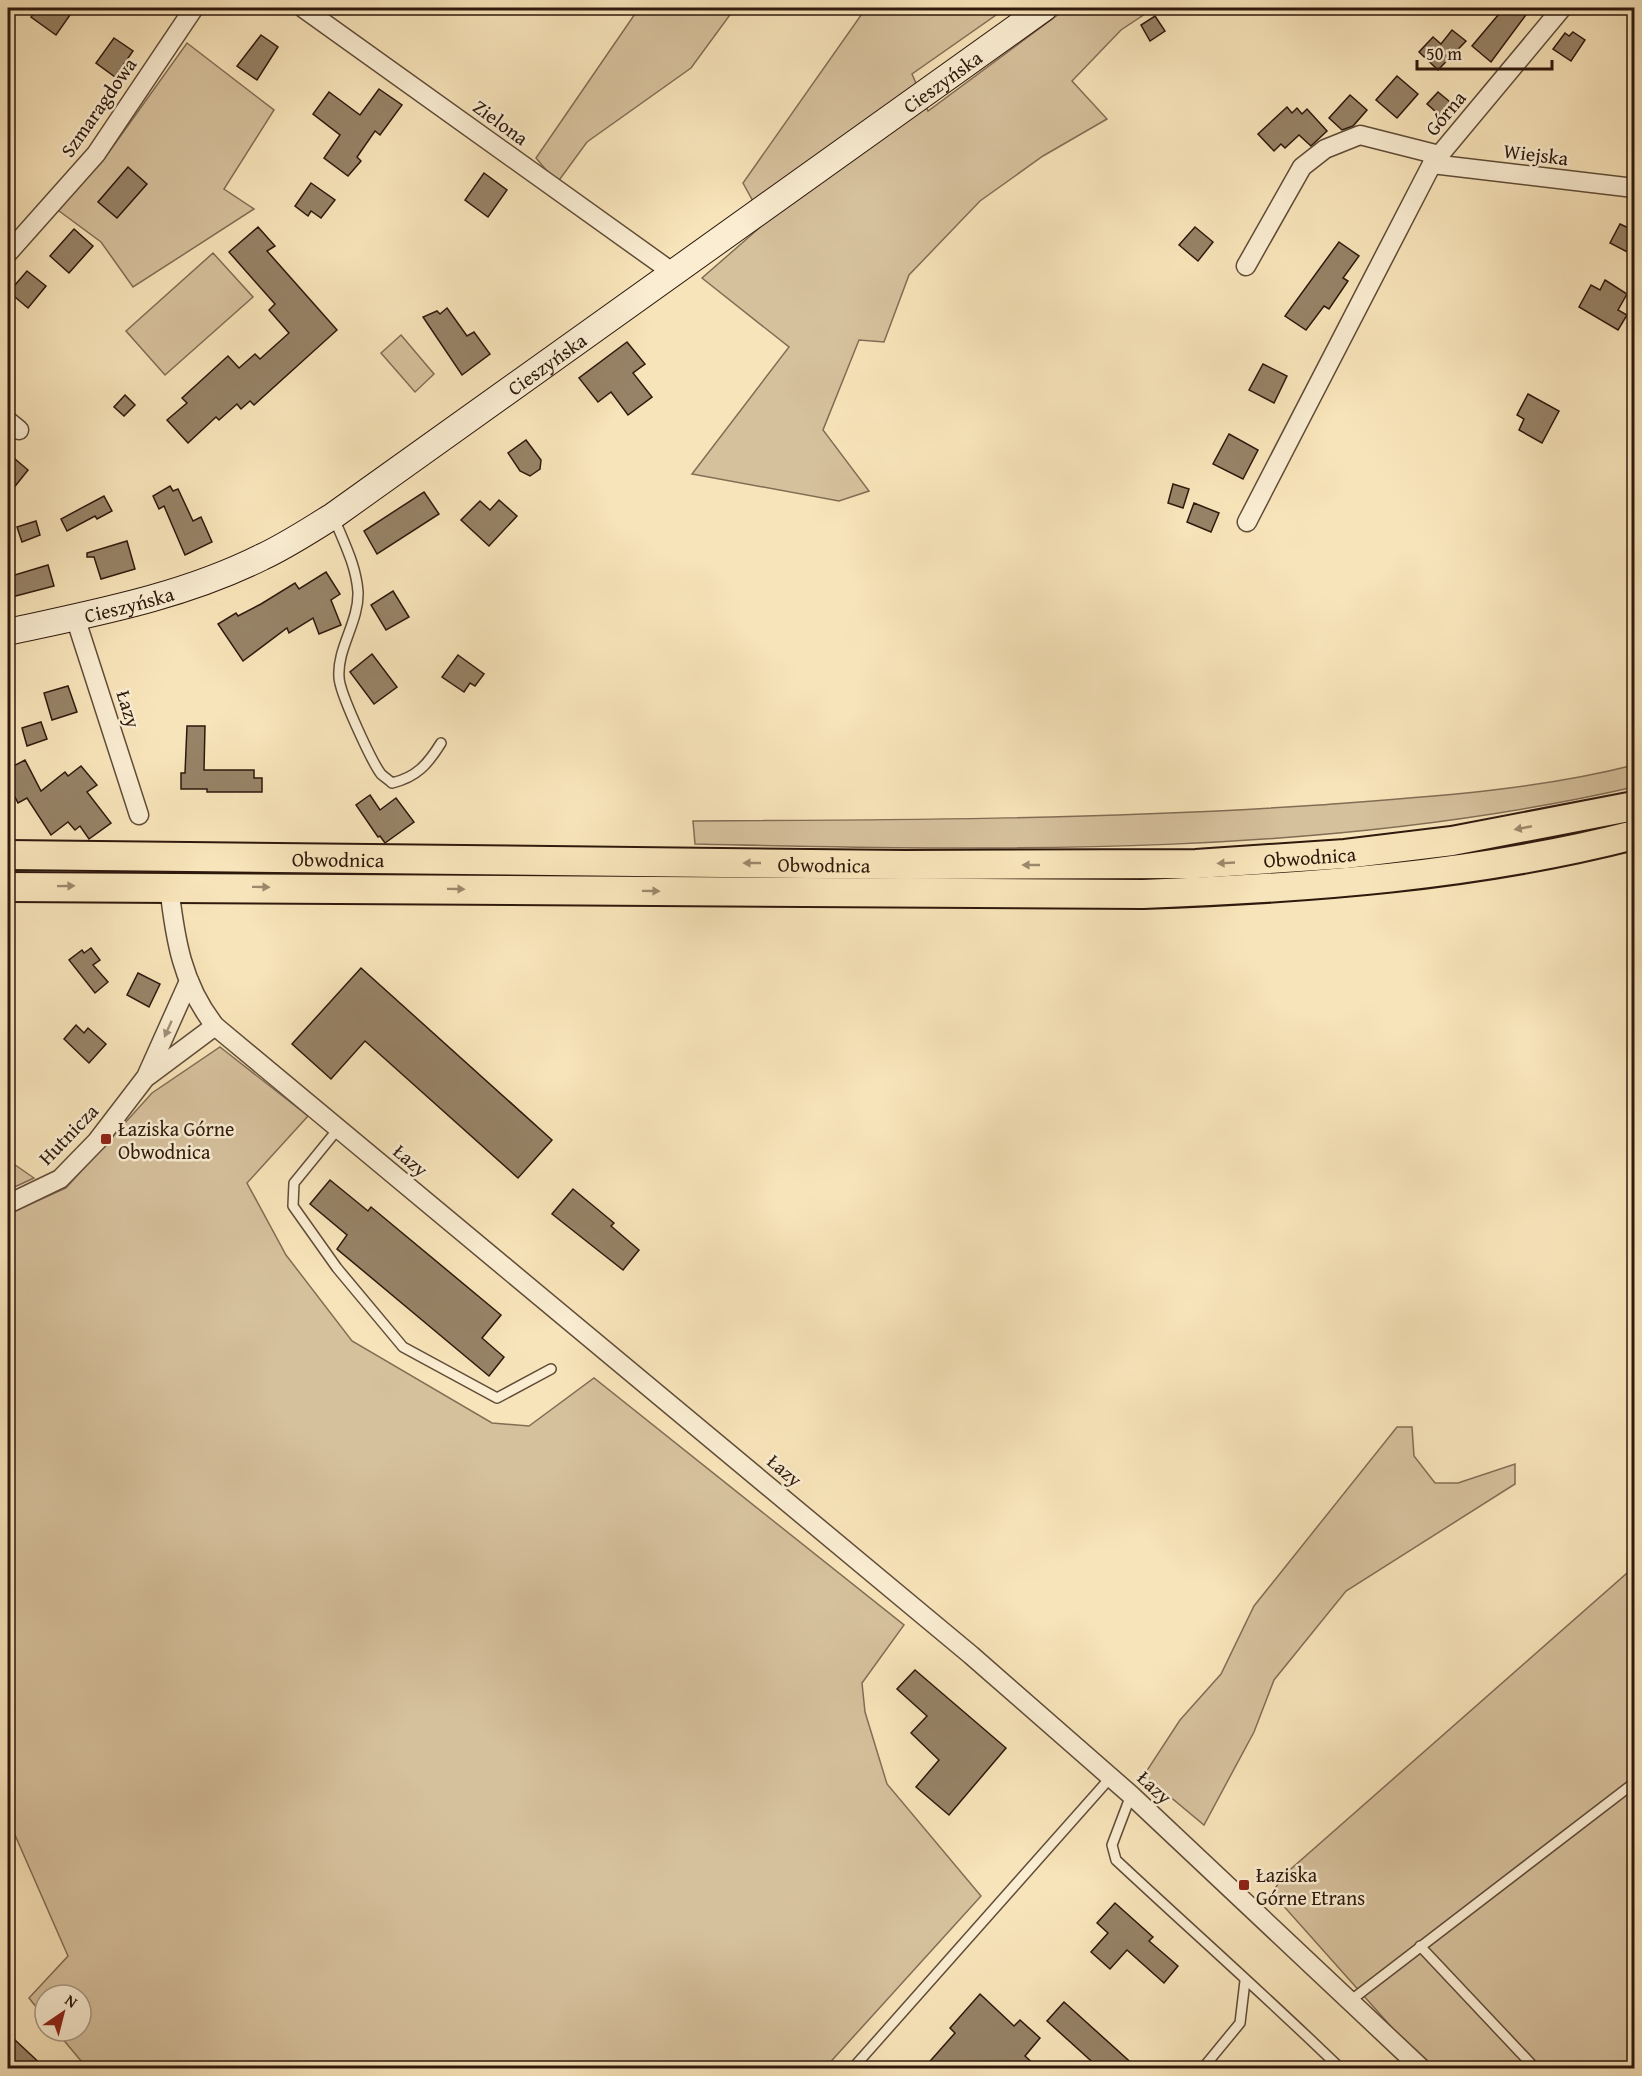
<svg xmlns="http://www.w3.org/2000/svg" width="1642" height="2076" viewBox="0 0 1642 2076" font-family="'Gentium Book Plus',serif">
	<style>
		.green { fill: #d6c19d; stroke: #826d55; stroke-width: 1.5 }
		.building { fill: #978367; stroke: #2e190d; stroke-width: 1.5 }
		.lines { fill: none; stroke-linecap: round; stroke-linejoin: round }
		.lane-casing { stroke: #604c38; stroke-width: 12 }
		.street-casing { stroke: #604c38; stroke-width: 21 }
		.secondary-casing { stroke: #2e190d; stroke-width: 28 }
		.primary-casing { stroke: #2e190d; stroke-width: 32 }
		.lane { stroke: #faedd2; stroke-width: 9 }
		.street { stroke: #faedd2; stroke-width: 18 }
		.secondary { stroke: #faedd2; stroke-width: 26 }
		.primary { stroke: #f8e4ba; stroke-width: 28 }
		.oneway { fill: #9d896c }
		.oneway2 { fill: #9e8e79 }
		.poi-dot { fill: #8f2418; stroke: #faedd2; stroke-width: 2 }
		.labels { text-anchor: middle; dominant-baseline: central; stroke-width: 5; stroke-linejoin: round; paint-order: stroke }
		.street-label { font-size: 20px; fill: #2e190d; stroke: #faedd2 }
		.poi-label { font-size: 20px; fill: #2e190d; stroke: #faedd2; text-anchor: start }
	</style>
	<rect width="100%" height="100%" fill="#f8e4ba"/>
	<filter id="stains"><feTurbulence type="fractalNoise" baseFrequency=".00333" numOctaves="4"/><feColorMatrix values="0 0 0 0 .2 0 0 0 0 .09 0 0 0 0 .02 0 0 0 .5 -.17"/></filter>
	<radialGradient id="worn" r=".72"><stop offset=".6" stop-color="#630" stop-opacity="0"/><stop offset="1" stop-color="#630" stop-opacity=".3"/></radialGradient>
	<g class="green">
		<path d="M639,8H735L691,68L587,142L557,183L536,158Z"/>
		<path d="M866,8H1006L912,74L928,111L1067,8H1154L1121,30L1072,81L1107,119L1043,156L980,201L909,275L884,342L859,340L823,430L869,491L839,501L692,474L789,347L702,278L765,223L743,183Z"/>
		<path d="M187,43L274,110L224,189L254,209L133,287L101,242L55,208L104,159Z"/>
		<path d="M213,253L253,297L165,375L126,331Z"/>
		<path d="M401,335L434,374L415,392L381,353Z"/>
		<path d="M1634,765V787C1327,857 1009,851 695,844L693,821C902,820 1111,819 1319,805C1424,797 1532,791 1634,765Z"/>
		<path d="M220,1047L308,1116L247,1183L286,1255L352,1341L492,1423L529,1426L594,1378L904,1625L862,1683L865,1712L887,1784L981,1896L825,2068H87L56,2031H81V1995H45V2018L29,1998L68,1956L8,1819V1214L66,1188L152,1093Z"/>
		<path d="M8,1160L34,1178L8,1190Z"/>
		<path d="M1397,1427H1412L1414,1456L1435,1483H1458L1515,1464V1484L1346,1591L1274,1680L1254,1732L1204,1825L1144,1775L1180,1720L1221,1674L1254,1606Z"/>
		<path d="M1634,1567V2068H1428L1272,1893L1284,1875Z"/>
	</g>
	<g class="building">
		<path d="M38,8H59L70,15L56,35L31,17Z"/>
		<path d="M1504,8H1531L1491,62L1472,46Z"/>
		<path d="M1155,16L1165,31L1150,41L1141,25Z"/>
		<path d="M1452,30L1466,41L1438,70L1419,52L1433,37L1441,44Z"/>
		<path d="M1573,32L1585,40L1571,61L1553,49L1565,33L1569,36Z"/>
		<path d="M261,35L278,47L257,80L237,66Z"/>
		<path d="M114,38L133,51L115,77L96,63Z"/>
		<path d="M1397,76L1418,94L1397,118L1376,100Z"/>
		<path d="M379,89L402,105L380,135L375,131L357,157L361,161L348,176L324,158L340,135L313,114L329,92L360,115Z"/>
		<path d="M1438,92L1455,106L1444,119L1427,104Z"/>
		<path d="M1350,95L1367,110L1353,126L1342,130L1329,118Z"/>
		<path d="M1287,107L1292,113L1297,108L1302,114L1307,109L1327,131L1311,146L1299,135L1285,148L1281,144L1274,151L1258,134Z"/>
		<path d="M128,167L147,184L117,218L98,202Z"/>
		<path d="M484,173L507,190L488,217L465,200Z"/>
		<path d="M311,183L335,200L321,218L311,211L308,216L295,206Z"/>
		<path d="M1620,224L1635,231V256L1610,243Z"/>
		<path d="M258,227L275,246L267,251L337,330L254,405L250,401L241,409L237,404L219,420L216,417L188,443L167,420L187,403L182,398L228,356L239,368L255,354L260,359L289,333L269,310L275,304L229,252Z"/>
		<path d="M1195,227L1213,242L1198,261L1179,245Z"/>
		<path d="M74,229L93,246L69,273L50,256Z"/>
		<path d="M1339,242L1359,256L1343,278L1348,281L1329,309L1324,306L1306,330L1285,316Z"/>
		<path d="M27,271L46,286L28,308L9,292Z"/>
		<path d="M1605,280L1627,294L1618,310L1627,315L1618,330L1579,307L1591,285L1600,290Z"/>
		<path d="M447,308L467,336L474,332L490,354L462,375L423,317L437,311L440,314Z"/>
		<path d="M627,342L645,364L633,373L652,397L628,415L611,392L598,402L579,378Z"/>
		<path d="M1263,364L1287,376L1274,403L1249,390Z"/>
		<path d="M1528,394L1559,411L1542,443L1519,430L1524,419L1517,415Z"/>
		<path d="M125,395L135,405L124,416L114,407Z"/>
		<path d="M1229,434L1258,450L1243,479L1213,464Z"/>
		<path d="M526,440L541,460L540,469L530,476L520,471L508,453Z"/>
		<path d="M8,453L28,470L8,495Z"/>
		<path d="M1173,484L1189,489L1183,508L1168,503Z"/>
		<path d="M170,486L173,491L178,489L193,521L201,517L212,542L185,555L164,506L159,509L153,496Z"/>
		<path d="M424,492L439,514L377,554L364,531Z"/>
		<path d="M104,496L112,511L97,519L95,516L67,531L61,519Z"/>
		<path d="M499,500L517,516L489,546L461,520L480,501L490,510Z"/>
		<path d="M1194,503L1219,513L1211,532L1187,522Z"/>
		<path d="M36,521L40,535L22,542L17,527Z"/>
		<path d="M127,541L135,569L101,579L94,557H87V553Z"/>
		<path d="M48,565L54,586L8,598V577Z"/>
		<path d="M326,572L340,594L331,600L341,625L319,634L313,618L289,633L287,628L243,661L218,624L236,613L238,616L261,604L295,583L299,589Z"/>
		<path d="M393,591L409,617L386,630L371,605Z"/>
		<path d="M372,654L397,687L374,704L350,672Z"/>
		<path d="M458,655L484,674L475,686L470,683L464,692L442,677Z"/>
		<path d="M68,686L77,712L52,720L44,693Z"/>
		<path d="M41,722L47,739L27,746L22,728Z"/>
		<path d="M187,726H205L204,770H254V778H262V792H207V789H181V773H185Z"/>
		<path d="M25,760L41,791L65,772L68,776L81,766L97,785L87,792L111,823L89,839L80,826L75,830L68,822L51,835L27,798L18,803L8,783V769Z"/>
		<path d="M370,795L380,810L396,798L414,822L385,843L380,836L378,837L356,805Z"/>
		<path d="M91,948L100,960L93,965L108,982L95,993L69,960L82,950L84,953Z"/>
		<path d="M361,968L552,1140L518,1178L365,1041L331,1079L292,1044Z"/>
		<path d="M138,973L160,984L149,1007L127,995Z"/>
		<path d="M76,1025L84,1033L88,1028L106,1044L89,1063L64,1039Z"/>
		<path d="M330,1180L368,1211L371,1207L501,1315L482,1338L504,1357L489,1376L337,1249L347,1235L310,1204Z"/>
		<path d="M573,1189L614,1223L611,1226L639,1250L623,1270L552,1214Z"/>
		<path d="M915,1670L1006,1748L949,1815L916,1787L939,1760L911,1733L927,1716L897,1689Z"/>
		<path d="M1115,1903L1153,1937L1149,1941L1178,1966L1164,1983L1127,1950L1110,1969L1091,1952L1108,1933L1097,1923Z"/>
		<path d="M980,1994L1014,2026L1020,2020L1040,2038L1025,2056L1038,2068H924L955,2033L950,2028Z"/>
		<path d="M1064,2002L1137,2068H1099L1047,2021Z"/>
		<path d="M15,2040L45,2068H8V2049Z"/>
	</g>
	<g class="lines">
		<g class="lane-casing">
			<g id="lane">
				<path d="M334,518C344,543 356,565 358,592C359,622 337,648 339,677C339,692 372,762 381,774C384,777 389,780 392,783C417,777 428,764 441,743"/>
				<path d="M338,1129L294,1183L293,1206L337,1268L403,1347L497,1398L551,1369"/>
				<path d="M1131,1795L1112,1845L1116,1860C1191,1930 1267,1997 1340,2068"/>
				<path d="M1420,1946L1535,2068"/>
				<path d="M1350,2001L1634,1783"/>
				<path d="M853,2068L1111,1777"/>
				<path d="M1203,2068L1240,2023L1245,1981"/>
			</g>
		</g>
		<g class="street-casing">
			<g id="street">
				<path d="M303,8L672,272"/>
				<path d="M1432,164L1634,188"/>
				<path d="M8,253L96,154L194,8"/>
				<path d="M1246,266L1302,167L1325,149L1360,135L1439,155"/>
				<path d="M8,421L19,430"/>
				<path d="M1247,522L1432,164L1562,8"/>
				<path d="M75,617L139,815"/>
				<path d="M169,886C175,939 182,984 215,1026L971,1655L1131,1795L1421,2068"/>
				<path d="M148,1076L215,1026"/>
				<path d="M8,1204L60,1179L97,1141L146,1077L189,981"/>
			</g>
		</g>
		<g class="secondary-casing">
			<g id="secondary">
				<path id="s1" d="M8,632C94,613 182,597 262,557C286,546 310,530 333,516L1044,8"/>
			</g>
		</g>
		<g class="primary-casing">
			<g id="primary">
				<path id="s2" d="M8,855L904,865L1196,864L1345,854L1452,841L1634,806"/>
				<path d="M8,887L1143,894C1307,888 1475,876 1634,835"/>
			</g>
		</g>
		<use href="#lane" class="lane"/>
		<use href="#street" class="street"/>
		<use href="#secondary" class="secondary"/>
		<use href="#primary" class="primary"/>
	</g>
	<defs><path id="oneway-solid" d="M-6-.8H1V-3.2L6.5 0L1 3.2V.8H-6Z" transform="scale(1.5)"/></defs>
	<g class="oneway">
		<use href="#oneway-solid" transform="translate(1523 828) rotate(169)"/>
		<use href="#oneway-solid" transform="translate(752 863) rotate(-180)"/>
		<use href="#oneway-solid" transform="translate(1226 863) rotate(177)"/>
		<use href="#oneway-solid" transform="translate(1031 865) rotate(-180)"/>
		<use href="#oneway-solid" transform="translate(66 886) rotate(-1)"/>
		<use href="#oneway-solid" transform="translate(261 887) rotate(1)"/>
		<use href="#oneway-solid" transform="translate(456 889) rotate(1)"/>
		<use href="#oneway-solid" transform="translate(651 891) rotate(1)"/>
	</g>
	<use class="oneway2" href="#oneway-solid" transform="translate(168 1029) rotate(114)"/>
	<g class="poi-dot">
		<rect x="100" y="1133" width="12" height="12" rx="3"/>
		<rect x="1238" y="1879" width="12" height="12" rx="3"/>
	</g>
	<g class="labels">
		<g class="street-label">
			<text stroke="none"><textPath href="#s1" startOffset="1096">Cieszyńska</textPath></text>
			<text transform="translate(98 107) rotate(-55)">Szmaragdowa</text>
			<text transform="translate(1445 113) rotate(-50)">Górna</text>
			<text transform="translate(501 122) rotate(36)">Zielona</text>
			<text transform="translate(1536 154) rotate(7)">Wiejska</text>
			<text stroke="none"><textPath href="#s1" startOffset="610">Cieszyńska</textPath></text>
			<text stroke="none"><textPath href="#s1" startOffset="124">Cieszyńska</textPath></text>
			<text transform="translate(129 709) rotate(73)">Łazy</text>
			<text stroke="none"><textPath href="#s2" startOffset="1302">Obwodnica</textPath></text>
			<text stroke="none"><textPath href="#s2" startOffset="330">Obwodnica</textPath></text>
			<text stroke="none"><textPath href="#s2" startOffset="816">Obwodnica</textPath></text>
			<text transform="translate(68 1134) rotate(-46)">Hutnicza</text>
			<text transform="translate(411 1160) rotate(40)">Łazy</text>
			<text transform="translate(785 1470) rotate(40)">Łazy</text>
			<text transform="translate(1155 1787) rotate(43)">Łazy</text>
		</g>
		<g class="poi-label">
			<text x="118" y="1128">Łaziska Górne<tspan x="118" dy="23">Obwodnica</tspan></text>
			<text x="1256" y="1874">Łaziska<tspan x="1256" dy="23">Górne Etrans</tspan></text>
		</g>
	</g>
	<rect width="1642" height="2076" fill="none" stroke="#f8e4ba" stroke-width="30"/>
	<rect x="9" y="9" width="1624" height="2058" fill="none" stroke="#2e190d" stroke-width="3"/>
	<rect x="15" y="15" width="1612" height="2046" fill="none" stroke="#2e190d" stroke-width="1.5"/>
	<g transform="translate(63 2013) rotate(35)"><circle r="28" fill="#faedd2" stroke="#a89883" stroke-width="1.5"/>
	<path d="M0-4.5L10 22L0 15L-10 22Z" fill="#8f2418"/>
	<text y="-9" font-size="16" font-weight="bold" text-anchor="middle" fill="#2e190d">N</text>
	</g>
	<path d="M1417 60v9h135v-9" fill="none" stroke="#2e190d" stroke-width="3"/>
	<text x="1426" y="60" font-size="18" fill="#2e190d" stroke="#faedd2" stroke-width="4.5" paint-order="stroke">50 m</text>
	<rect width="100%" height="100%" filter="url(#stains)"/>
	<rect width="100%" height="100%" fill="url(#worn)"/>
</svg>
